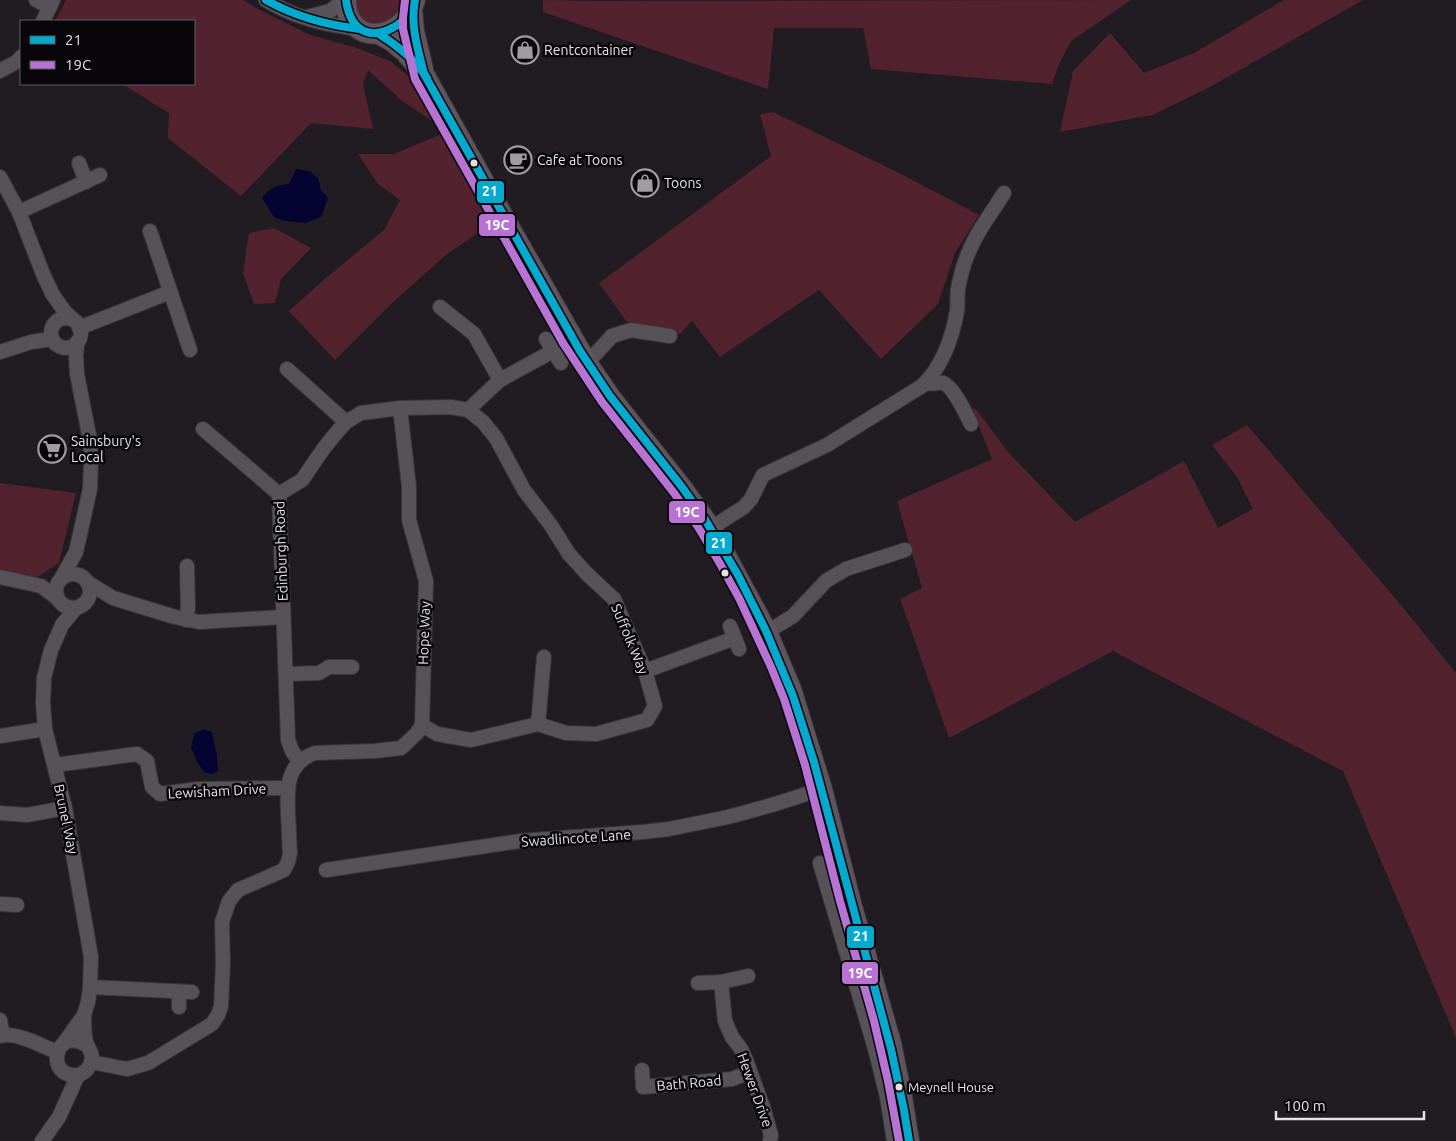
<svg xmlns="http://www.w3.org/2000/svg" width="1456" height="1141" viewBox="0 0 1456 1141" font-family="Ubuntu,sans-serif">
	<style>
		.green { fill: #52232e }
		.water { fill: #050331 }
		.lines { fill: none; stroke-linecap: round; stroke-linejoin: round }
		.minor-casing { stroke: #3a363b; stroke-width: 16 }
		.highway-casing { stroke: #3a363b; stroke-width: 22 }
		.minor { stroke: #575258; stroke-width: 14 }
		.highway { stroke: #5f545e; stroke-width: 20 }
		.bus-1-casing { stroke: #09060b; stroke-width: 11 }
		.bus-2-casing { stroke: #09060b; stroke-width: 11 }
		.bus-1 { stroke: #00a9ce; stroke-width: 8 }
		.bus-2 { stroke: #b673d3; stroke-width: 8 }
		.bus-dot { fill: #e6e0e7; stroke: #09060b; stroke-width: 2 }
		.labels { text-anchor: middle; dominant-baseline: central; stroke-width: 5; stroke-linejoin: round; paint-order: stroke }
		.bus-label { font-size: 13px; fill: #e6e0e7; stroke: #09060b; text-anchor: start }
		.poi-label { font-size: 14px; fill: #e6e0e7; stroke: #09060b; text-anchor: start }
		.street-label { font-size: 14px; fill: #e6e0e7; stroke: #09060b }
		.line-badge { stroke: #09060b; stroke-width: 2 }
		.badge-label { font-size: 14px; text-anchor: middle; font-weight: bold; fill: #fff }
	</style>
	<rect width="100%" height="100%" fill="#211c22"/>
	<g class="green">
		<path d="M66,0H243L256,8L310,35L354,47L390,61L412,79L435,123L401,100L368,70L363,85L373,129L311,123L241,196L168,138L169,113L122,84H194V21H55Z"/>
		<path d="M353,0H409L395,23L364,26Z"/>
		<path d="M543,0L593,1L1131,0L1071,41L1059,64L1052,84L871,69L863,28H774L768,89L543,12Z"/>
		<path d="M1284,0H1363L1208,88L1152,115L1060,132L1073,71L1110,33L1144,73L1194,53Z"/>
		<path d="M773,112L901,174L979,215L955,253L938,304L881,359L819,290L720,357L692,321L680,334L626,321L599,283L771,156L760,114Z"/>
		<path d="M444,133L493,223L447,254L392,303L335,360L289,311L327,277L384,230L400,200L378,184L358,154H394Z"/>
		<path d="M274,228L311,248L281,279L275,303L254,304L243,273L249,233Z"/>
		<path d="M972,408L976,409L1009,453L1075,522L1184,461L1218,528L1253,509L1237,477L1212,445L1247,425L1400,604L1456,673V1038L1343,771L1113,651L949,738L900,599L922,588L897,501L992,459Z"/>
		<path d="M0,483L76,493L59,563L36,578L0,571Z"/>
	</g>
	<g class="water">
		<path d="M296,169L309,171L318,178L321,190L328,198L321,217L306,223L285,221L274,217L262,198C270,188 276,185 289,184Z"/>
		<path d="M204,729L212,732L217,756L218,771L211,774L204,772L197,762L191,747L195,733Z"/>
	</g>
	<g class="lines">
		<g class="minor-casing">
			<g id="minor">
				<path d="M36,0L50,7"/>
				<path d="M266,0C295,18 326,25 360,29"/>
				<path d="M307,17L330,11L344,0"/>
				<path d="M43,21L53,0"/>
				<path d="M0,71L18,61L21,57"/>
				<path d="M79,163L86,182"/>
				<path d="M0,177L19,212L43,274L53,295L65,312L74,320"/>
				<path d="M19,212L100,175"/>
				<path d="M150,231L190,350"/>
				<path d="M440,307L474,334L500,380"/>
				<circle cx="66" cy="333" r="15"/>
				<path d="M79,328L170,292"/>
				<path d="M546,339L561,363"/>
				<path d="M0,352L31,342L52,339"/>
				<path d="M587,363L612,336L631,330L670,336"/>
				<path d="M287,369L346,422"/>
				<path d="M926,383C932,385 937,382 943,383C953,386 966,414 971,424"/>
				<path d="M468,410L500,380L553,351"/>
				<path d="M203,429L279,494"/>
				<path d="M279,494L302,480L324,448L337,432L346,422L361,413L400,408L451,407L468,410L483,422L496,438L524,490L550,524L569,554L587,574L614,599L645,671L655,706L647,720L596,734L566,733L538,724L471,740L437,734L422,725"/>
				<path d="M279,494L288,740L292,751L299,761"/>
				<path d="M711,528L744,507L751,499L763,475L827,445L922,386C942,367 952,339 957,311C958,304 957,296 958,289C960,279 962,268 966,259C974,235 991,214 1004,193"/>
				<circle cx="73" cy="591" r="17"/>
				<path d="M0,577L41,586L57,598"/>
				<path d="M62,577L76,552L90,489L91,461L90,440L77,374L76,357L77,342"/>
				<path d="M87,582L113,598L175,617L199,622L283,617"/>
				<path d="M186,620L188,607L187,566"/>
				<path d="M730,626L739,649"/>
				<path d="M767,632L793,616L826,581L846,569L905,550"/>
				<path d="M645,671L735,638"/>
				<path d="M287,674L319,673L329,667H352"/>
				<path d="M538,724L544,657"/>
				<path d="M0,736L45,729"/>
				<path d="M55,765L137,754L147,761L152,787L160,794L198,789L287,788"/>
				<path d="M0,813L27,815L65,808"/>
				<path d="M820,863L876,1052L887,1097L894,1141"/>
				<path d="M326,870L520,841L643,832L669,829L728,817L772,805L822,789"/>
				<path d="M0,904L17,905"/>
				<path d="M721,982L725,1021L732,1037L741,1049L746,1060L763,1107L771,1135L770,1141"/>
				<path d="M698,983L721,982L748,976"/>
				<path d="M90,987L192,992"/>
				<path d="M179,1007V993"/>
				<path d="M84,1015C84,1024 84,1033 86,1042C87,1046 90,1049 91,1053C95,1064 84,1077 72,1075C45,1072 57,1026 86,1045"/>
				<path d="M0,1020L3,1035"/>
				<path d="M0,1036C15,1031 42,1046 57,1052"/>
				<path d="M64,1043L84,1015L88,1002L90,987L91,957L65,808L45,729L43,703L44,678L51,650L62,625L76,608"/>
				<path d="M91,1062L127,1069L148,1063L212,1024L218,1015L221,1006L223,964L222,922L229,901L238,890L284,870L288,862L290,853C289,840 289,827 288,814C287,788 286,763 315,753L375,751L401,748L417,733L422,725L426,581L409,520V487L400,408"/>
				<path d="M642,1070L643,1087L732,1079L750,1072"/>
				<path d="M42,1141L59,1117L78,1075"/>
			</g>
		</g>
		<g class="highway-casing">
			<g id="highway">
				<path d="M346,0C346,47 403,43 415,0"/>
				<path d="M412,10L414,31L423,69"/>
				<path d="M379,34L393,42L405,52L424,74L503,216L587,363L611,398L683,489L711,528L767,632L791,689L822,789L851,903L891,1043L902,1097L909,1141"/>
			</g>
		</g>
		<use href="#minor" class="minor"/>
		<use href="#highway" class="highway"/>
		<g class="bus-1-casing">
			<g id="bus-1">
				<path d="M266,0C296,17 326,25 360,29"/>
				<path d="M346,0C351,36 376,42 403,21"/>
				<path d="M415,0C410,26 418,49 424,74L580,351L610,396L682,487L706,521L738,575L766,631L793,696L814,762L891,1049L904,1110L909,1141"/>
				<path d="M379,34C398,46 415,59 427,78"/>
			</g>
		</g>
		<g class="bus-2-casing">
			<path id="bus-2" d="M405,0L403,18V29L415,79L563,343L602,402L674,493L698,527L719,562L739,598L771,667L784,699L805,765L840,901L874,1021L888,1081L899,1141"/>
		</g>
		<use href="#bus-1" class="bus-1"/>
		<use href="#bus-2" class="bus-2"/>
	</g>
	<defs>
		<g id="shop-ring" transform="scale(1.4375)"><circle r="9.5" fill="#09060b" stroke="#a19ba2" stroke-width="1.5"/><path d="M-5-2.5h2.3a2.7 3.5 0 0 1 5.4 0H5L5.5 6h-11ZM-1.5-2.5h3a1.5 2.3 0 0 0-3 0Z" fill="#a19ba2"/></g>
		<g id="cafe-ring" transform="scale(1.4375)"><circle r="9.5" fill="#09060b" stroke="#a19ba2" stroke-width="1.5"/><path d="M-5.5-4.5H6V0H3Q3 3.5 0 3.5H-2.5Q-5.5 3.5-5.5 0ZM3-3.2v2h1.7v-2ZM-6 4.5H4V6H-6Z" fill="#a19ba2"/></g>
		<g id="supermarket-ring" transform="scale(1.4375)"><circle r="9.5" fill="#09060b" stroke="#a19ba2" stroke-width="1.5"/><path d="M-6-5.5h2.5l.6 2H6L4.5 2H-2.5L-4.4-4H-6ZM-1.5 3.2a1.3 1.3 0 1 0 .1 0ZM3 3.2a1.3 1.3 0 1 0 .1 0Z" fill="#a19ba2"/></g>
	</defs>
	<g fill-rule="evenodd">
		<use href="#shop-ring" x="525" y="50"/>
		<use href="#cafe-ring" x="518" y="160"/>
		<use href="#shop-ring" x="645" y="183"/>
		<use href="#supermarket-ring" x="52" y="449"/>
	</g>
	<g class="bus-dot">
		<circle cx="474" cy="163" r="4.5"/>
		<circle cx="725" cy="573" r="4.5"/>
		<circle cx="899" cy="1087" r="4.5"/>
	</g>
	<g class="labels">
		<g class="bus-label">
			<text x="908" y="1087">Meynell House</text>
		</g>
		<g class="poi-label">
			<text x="544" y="50">Rentcontainer</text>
			<text x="537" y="160">Cafe at Toons</text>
			<text x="664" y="183">Toons</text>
			<text x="71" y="441">Sainsbury's<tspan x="71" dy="16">Local</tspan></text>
		</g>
		<g class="street-label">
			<text transform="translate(281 551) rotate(-92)">Edinburgh Road</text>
			<text transform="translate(424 633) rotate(-88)">Hope Way</text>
			<text transform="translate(630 639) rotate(67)">Suffolk Way</text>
			<text transform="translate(217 791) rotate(-3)">Lewisham Drive</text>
			<text transform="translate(66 819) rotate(78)">Brunel Way</text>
			<text transform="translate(576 838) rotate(-4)">Swadlincote Lane</text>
			<text transform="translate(689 1083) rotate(-5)">Bath Road</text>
			<text transform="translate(755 1090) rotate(70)">Hewer Drive</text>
		</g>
	</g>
	<g class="line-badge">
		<rect x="476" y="180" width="29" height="24" rx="5" fill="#00a9ce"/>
		<rect x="478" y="213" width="38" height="24" rx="5" fill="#b673d3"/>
		<rect x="668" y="500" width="38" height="24" rx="5" fill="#b673d3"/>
		<rect x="705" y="531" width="28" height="24" rx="5" fill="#00a9ce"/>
		<rect x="846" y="925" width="29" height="24" rx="5" fill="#00a9ce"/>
		<rect x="841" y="961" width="38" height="24" rx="5" fill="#b673d3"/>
	</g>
	<g class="badge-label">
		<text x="490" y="196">21</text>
		<text x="497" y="230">19C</text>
		<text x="687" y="517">19C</text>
		<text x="719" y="548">21</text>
		<text x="861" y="941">21</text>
		<text x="860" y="978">19C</text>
	</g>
	<rect x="20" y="20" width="175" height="65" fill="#09060b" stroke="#615d63"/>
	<rect x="30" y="36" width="25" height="8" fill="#00a9ce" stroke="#615d63"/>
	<text x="65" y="45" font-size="15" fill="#e6e0e7">21</text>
	<rect x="30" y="61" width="25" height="8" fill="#b673d3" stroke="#615d63"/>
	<text x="65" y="70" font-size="15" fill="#e6e0e7">19C</text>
	<path d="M1276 1111v8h148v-8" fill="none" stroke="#e6e0e7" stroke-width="2.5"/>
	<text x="1284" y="1111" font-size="15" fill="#e6e0e7" stroke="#09060b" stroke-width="4" paint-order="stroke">100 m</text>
</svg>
